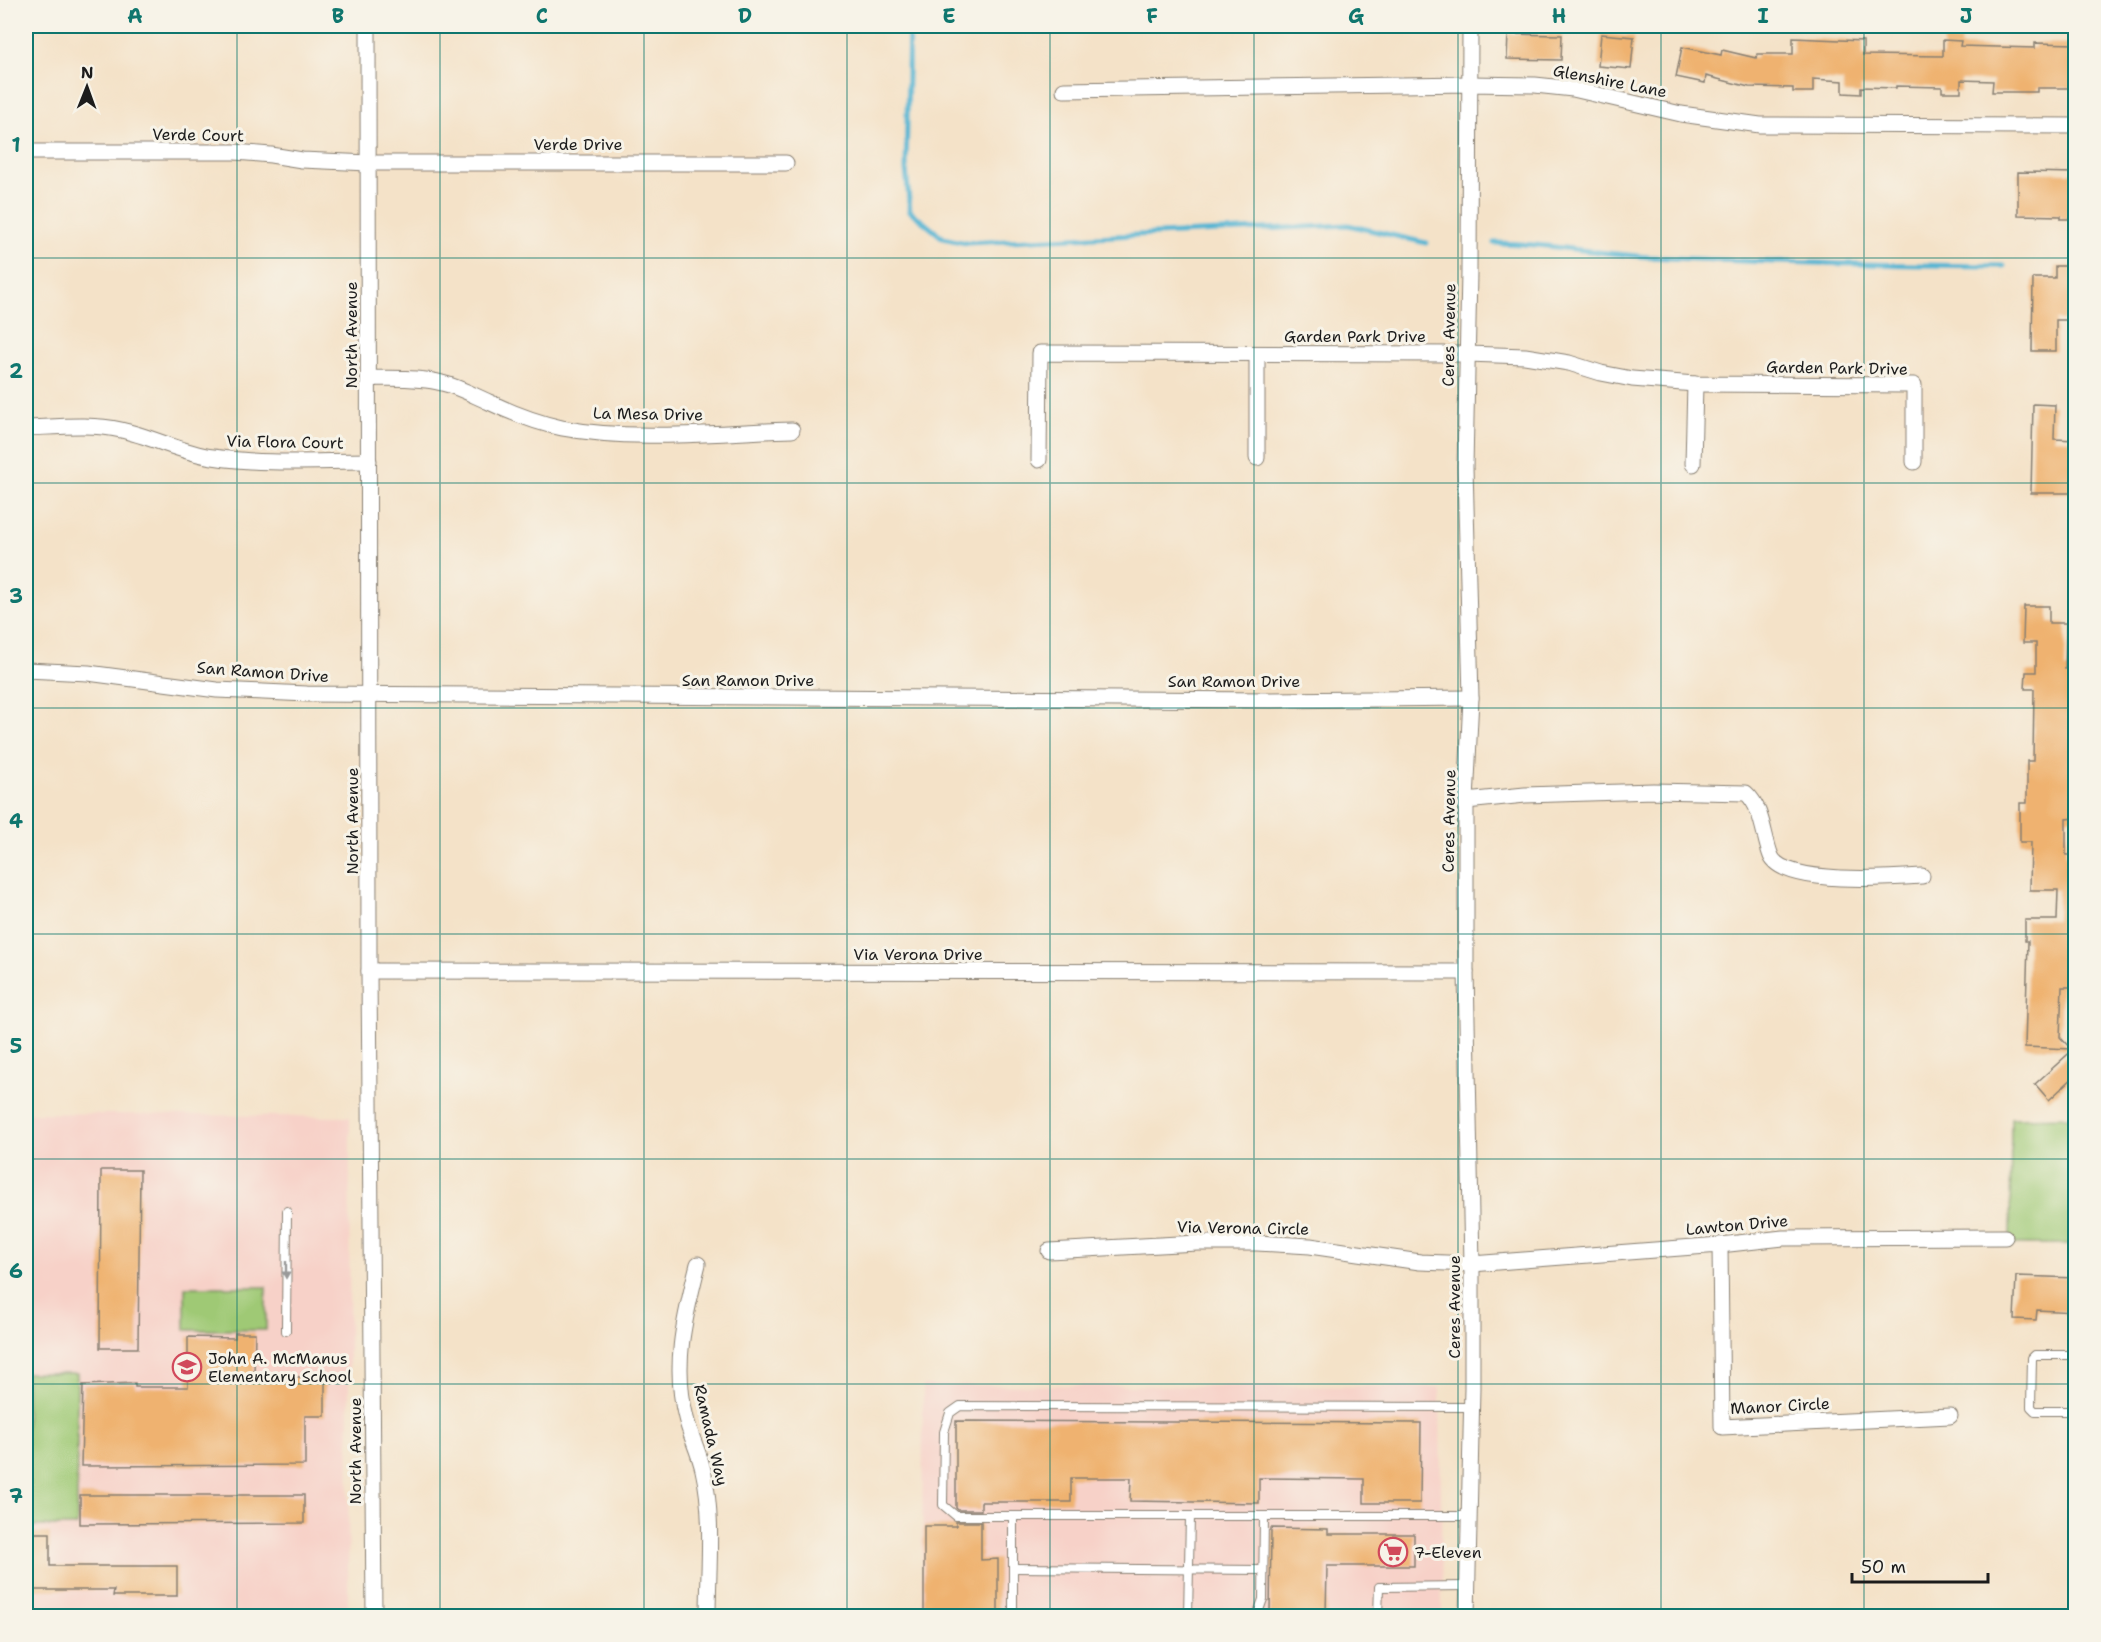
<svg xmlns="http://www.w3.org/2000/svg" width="2101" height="1642" viewBox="0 0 2101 1642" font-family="'Shantell Sans',sans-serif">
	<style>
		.built { fill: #f7d1c8 }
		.green { fill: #9fc975; stroke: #5e7248; stroke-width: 1.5 }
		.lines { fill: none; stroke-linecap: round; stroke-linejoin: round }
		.stream { stroke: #55b5d3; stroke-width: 5 }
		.building { fill: #efb26f }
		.lane-casing { stroke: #887f72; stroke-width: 10 }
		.street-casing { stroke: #887f72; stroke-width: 17 }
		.lane { stroke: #fff; stroke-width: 8 }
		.street { stroke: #fff; stroke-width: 15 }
		.oneway { fill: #999 }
		.grid { fill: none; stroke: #0f766e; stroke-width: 1.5; stroke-opacity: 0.55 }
		.labels { text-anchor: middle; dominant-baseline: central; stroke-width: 6; stroke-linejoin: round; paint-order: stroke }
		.street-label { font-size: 16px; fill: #1c1c1c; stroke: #f7f3e8 }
		.poi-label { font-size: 16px; fill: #1c1c1c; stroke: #f7f3e8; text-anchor: start }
		.neatline { fill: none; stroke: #0f766e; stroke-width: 2 }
		.grid-label { font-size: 20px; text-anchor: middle; font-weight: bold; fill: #0f766e }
	</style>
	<rect width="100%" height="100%" fill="#f7f3e8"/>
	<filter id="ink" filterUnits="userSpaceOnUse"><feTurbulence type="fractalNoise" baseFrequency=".0167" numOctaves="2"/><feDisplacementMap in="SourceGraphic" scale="12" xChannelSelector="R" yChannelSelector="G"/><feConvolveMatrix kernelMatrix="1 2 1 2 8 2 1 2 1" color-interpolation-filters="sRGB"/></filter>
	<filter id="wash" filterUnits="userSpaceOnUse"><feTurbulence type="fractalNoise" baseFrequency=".008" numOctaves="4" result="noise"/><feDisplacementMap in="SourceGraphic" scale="24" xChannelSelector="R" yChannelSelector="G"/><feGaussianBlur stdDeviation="1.35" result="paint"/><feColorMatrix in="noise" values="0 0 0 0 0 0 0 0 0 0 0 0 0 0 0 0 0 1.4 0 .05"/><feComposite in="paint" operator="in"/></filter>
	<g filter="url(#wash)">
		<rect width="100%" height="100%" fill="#f4e2c8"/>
		<g class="built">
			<path d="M26,1113L350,1117L348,1616H26Z"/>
			<path d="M923,1385L1440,1387L1442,1616H922Z"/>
		</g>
		<g class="green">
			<path d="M2075,1117V1244H2010L2011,1118Z"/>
			<rect x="185" y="1287" width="81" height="43"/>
			<rect x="26" y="1373" width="51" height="153"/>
		</g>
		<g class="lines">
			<g class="stream">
				<path d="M909,26L906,169L910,211L943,238L966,243L1348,225L1426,243"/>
				<path d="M1494,243C1546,243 1597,254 1649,257C1767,263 1885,265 2004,266"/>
			</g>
		</g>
		<g id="blocks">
			<g class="building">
				<path d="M1508,34L1562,35L1561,60L1507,59Z"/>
				<path d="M1601,34L1634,37L1631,69L1598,66Z"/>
				<path d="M1793,38L1863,41V55L1943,56V40L1961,41L1960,46L2035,48V43L2076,44V88H2037V92H1992L1993,81L1961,80V92H1942V87L1896,86V88L1861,87V94L1843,93V81L1813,79V92H1793V88L1749,87L1706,76L1705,83L1676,77L1682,47L1721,55L1722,50L1756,58L1757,54H1793Z"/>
				<path d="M2018,172L2076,173V219H2061V216L2018,215Z"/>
				<path d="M2055,266H2075L2074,320H2056V351H2032L2033,278H2055Z"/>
				<path d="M2033,404L2055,405L2054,439L2076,440V493H2031Z"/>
				<path d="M2024,606H2049V623H2066L2065,669H2076V818L2066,819V855H2076V987H2062L2060,1037L2071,1049L2025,1047L2028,941H2025V920H2057L2058,890H2030L2031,842H2020V803H2027V761H2033L2034,689H2025L2026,672H2036V643H2023Z"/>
				<path d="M2076,1047V1075L2049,1100L2035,1084Z"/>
				<path d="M101,1170H140L138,1348H100Z"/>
				<path d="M2016,1276L2076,1278L2075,1312L2037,1310L2036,1320L2014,1319Z"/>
				<path d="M235,1333H255L254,1377H325V1416H305V1465L81,1466L83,1385L135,1383V1387H188V1337L235,1338Z"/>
				<path d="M956,1421L1421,1423L1420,1503H1364V1479L1259,1478V1503L1130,1501L1131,1478H1071V1502H981V1510H958L956,1508Z"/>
				<path d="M80,1495H304V1523L80,1524Z"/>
				<path d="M956,1522H981V1560L998,1559V1616H924V1526H956Z"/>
				<path d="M1271,1528L1328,1529V1534H1414V1566H1327L1326,1616L1270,1615Z"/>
				<path d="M26,1533H50V1566H177V1596H113L114,1590H26Z"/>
			</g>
		</g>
	</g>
	<g filter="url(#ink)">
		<use href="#blocks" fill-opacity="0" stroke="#887f72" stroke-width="1.5"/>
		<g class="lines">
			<g class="lane-casing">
				<g id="lane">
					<path d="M286,1331L287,1211"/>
					<path d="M2076,1355H2035L2032,1358L2031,1407L2035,1411H2076"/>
					<path d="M1013,1516V1616"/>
					<path d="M1469,1516H956L943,1505L944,1432L950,1413L960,1406L1472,1407"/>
					<path d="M1013,1568L1263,1570"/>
					<path d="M1188,1616L1190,1516"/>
					<path d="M1257,1616L1263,1599L1264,1516"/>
					<path d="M1378,1616L1379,1587L1467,1586"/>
				</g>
			</g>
			<g class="street-casing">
				<g id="street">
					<path d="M368,26L369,971L374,1616"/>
					<path d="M1064,90L1469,84L1535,85L1573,89L1681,114L1760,125L2076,126"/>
					<path d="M26,152H235L271,155L302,160L369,163H786"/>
					<path d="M369,378C393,379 419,377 442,383C459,387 473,395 489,402C512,413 538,423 562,428C636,442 717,432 792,430"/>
					<path d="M26,428C56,427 91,423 121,430C153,437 182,453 213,457C264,465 317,461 369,461"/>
					<path d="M1257,458V354"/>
					<path d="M1039,460L1040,353L1467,354L1525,356L1569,363L1601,373L1632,379L1695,384L1914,385V462"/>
					<path d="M1693,464L1695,384"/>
					<path d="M26,670L88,673L217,690L307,694L1271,700L1471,698"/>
					<path d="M1466,801L1525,795L1653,791L1746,793C1763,808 1763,836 1771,856C1783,886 1894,878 1922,876"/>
					<path d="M369,971L1466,972"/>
					<path d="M1720,1245L1722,1427L1950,1416"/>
					<path d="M1049,1251L1197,1243H1257L1310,1246L1420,1262L1472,1264L1720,1245L1783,1238L2005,1237"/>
					<path d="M698,1264C685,1317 672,1363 686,1418C690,1435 699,1452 703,1470C714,1517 708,1569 708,1616"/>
					<path d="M1467,1616L1472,1388V1264L1466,972V801L1471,698L1465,467L1469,273L1470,26"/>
				</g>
			</g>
			<use href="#lane" class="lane"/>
			<use href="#street" class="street"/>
		</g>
		<defs><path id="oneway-solid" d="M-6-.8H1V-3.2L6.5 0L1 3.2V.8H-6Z" transform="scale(1.5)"/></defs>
		<use class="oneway" href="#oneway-solid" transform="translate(286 1270) rotate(90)"/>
	</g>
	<path class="grid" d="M237,26V1616M440,26V1616M644,26V1616M847,26V1616M1050,26V1616M1254,26V1616M1458,26V1616M1661,26V1616M1864,26V1616M26,258H2076M26,483H2076M26,708H2076M26,934H2076M26,1159H2076M26,1384H2076"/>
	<defs>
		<g id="school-ring" transform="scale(1.5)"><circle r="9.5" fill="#f7f3e8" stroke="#d1495b" stroke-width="1.5"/><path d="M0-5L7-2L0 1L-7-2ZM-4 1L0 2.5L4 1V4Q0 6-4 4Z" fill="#d1495b"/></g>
		<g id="supermarket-ring" transform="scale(1.5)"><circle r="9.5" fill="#f7f3e8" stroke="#d1495b" stroke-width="1.5"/><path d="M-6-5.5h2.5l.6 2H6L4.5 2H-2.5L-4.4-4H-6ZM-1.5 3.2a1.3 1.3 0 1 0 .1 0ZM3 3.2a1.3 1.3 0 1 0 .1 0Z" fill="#d1495b"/></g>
	</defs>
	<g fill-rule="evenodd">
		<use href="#school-ring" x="187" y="1367"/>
		<use href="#supermarket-ring" x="1393" y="1552"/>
	</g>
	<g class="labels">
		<g class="street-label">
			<text transform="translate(1610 81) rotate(11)">Glenshire Lane</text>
			<text transform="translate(198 135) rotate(1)">Verde Court</text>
			<text x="578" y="144">Verde Drive</text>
			<text transform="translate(351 335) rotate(-90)">North Avenue</text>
			<text transform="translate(1449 335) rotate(-89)">Ceres Avenue</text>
			<text x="1355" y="336">Garden Park Drive</text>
			<text transform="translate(1837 368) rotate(1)">Garden Park Drive</text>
			<text transform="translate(648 414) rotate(1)">La Mesa Drive</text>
			<text transform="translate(285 442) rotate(1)">Via Flora Court</text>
			<text transform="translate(263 672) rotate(4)">San Ramon Drive</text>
			<text x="748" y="680">San Ramon Drive</text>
			<text x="1234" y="681">San Ramon Drive</text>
			<text transform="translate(352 821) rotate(-90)">North Avenue</text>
			<text transform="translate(1449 821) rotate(-89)">Ceres Avenue</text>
			<text x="918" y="954">Via Verona Drive</text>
			<text transform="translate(1737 1225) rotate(-5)">Lawton Drive</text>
			<text transform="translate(1243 1228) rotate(1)">Via Verona Circle</text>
			<text transform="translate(1454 1307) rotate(-90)">Ceres Avenue</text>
			<text transform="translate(1780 1406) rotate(-3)">Manor Circle</text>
			<text transform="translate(711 1435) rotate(77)">Ramada Way</text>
			<text transform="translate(355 1451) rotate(-90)">North Avenue</text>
		</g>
		<g class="poi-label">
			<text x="208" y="1358">John A. McManus<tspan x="208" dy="18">Elementary School</tspan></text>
			<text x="1414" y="1552">7-Eleven</text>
		</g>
	</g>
	<rect width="2101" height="1642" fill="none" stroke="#f7f3e8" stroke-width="66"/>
	<g transform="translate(87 87) rotate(1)" stroke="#f7f3e8" stroke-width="4.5" paint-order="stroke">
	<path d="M0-4.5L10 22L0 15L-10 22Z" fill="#1c1c1c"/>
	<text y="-9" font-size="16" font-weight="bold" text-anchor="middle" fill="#1c1c1c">N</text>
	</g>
	<path d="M1852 1573v9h136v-9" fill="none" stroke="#1c1c1c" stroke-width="3"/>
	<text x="1861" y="1573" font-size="18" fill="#1c1c1c" stroke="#f7f3e8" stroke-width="4.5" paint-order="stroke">50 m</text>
	<rect x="33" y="33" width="2035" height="1576" class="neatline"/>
	<g class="grid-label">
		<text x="135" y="23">A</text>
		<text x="338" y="23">B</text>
		<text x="542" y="23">C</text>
		<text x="745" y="23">D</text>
		<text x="949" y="23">E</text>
		<text x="1152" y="23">F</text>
		<text x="1356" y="23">G</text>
		<text x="1559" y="23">H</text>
		<text x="1763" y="23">I</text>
		<text x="1966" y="23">J</text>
		<text x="16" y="152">1</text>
		<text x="16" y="378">2</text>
		<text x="16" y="603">3</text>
		<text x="16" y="828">4</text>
		<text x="16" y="1053">5</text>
		<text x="16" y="1278">6</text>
		<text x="16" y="1503">7</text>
	</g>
</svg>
